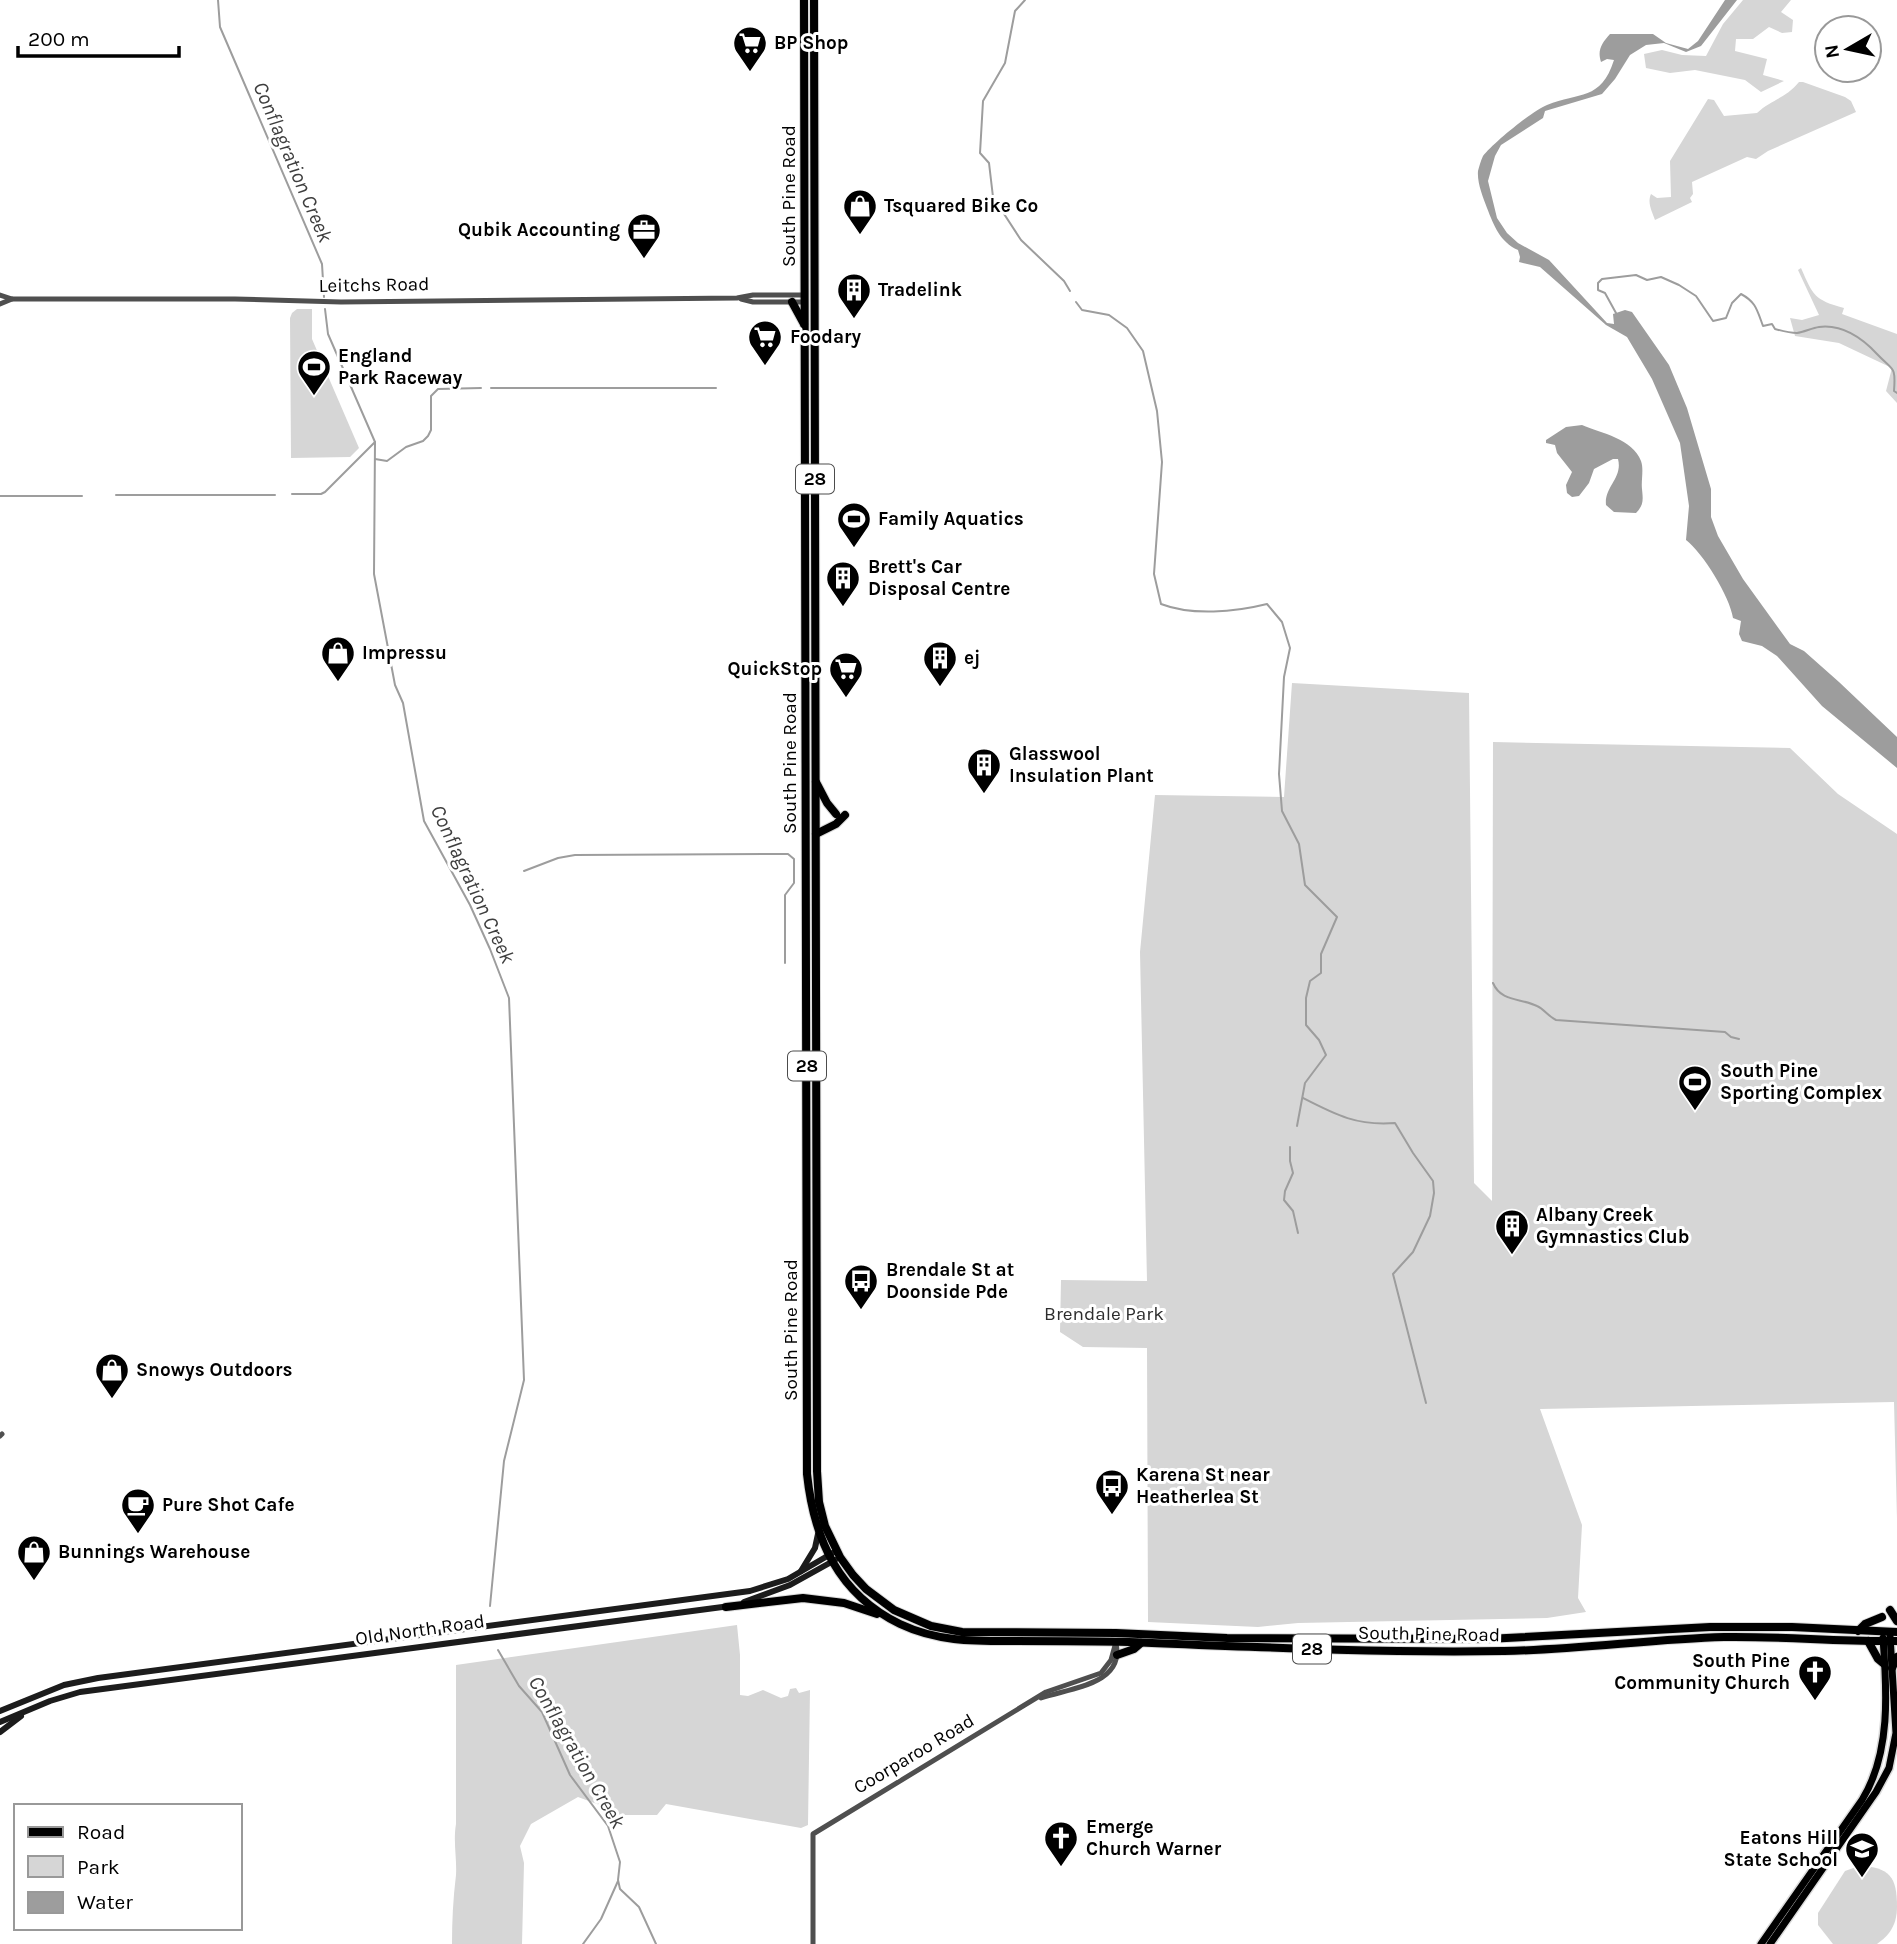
<svg xmlns="http://www.w3.org/2000/svg" width="1897" height="1944" viewBox="0 0 1897 1944" font-family="Karla,sans-serif">
	<style>
		.green { fill: #d6d6d6 }
		.water { fill: #9d9d9d }
		.lines { fill: none; stroke-linecap: round; stroke-linejoin: round }
		.stream { stroke: #9d9d9d; stroke-width: 2 }
		.primary-casing { stroke: #dbdbdb; stroke-width: 10 }
		.trunk-casing { stroke: #dbdbdb; stroke-width: 10 }
		.tertiary { stroke: #4f4f4f; stroke-width: 5 }
		.secondary { stroke: #1c1c1c; stroke-width: 6 }
		.primary { stroke: #000; stroke-width: 7 }
		.trunk { stroke: #000; stroke-width: 8 }
		.labels { text-anchor: middle; dominant-baseline: central; stroke-width: 6; stroke-linejoin: round; paint-order: stroke }
		.shield { fill: #fff; stroke: #4c4c4c; stroke-width: 2 }
		.shield-label { font-size: 18px; font-weight: bold; fill: #000 }
		.poi-label { font-size: 19px; font-weight: bold; fill: #000; stroke: #fff; text-anchor: start }
		.street-label { font-size: 19px; fill: #000; stroke: #fff }
		.park-label { font-size: 19px; fill: #2d2d2d; stroke: #fff }
		.water-label { font-size: 21px; font-style: italic; fill: #3e3e3e; stroke: #fff }
	</style>
	<rect width="100%" height="100%" fill="#fff"/>
	<g class="green">
		<path d="M1743,0H1791L1781,12L1793,20L1792,32L1782,33L1769,27L1753,39H1736L1735,51L1767,59L1763,75L1784,81L1761,92L1745,80L1695,70L1670,73L1646,68L1644,54L1662,50L1682,55L1706,56L1723,24Z"/>
		<path d="M1799,82H1803L1845,97L1851,101L1856,112L1768,151L1756,159L1747,157L1692,182L1693,194L1690,198L1692,202L1655,220C1652,211 1647,203 1651,194L1657,198L1671,197L1670,161L1708,99L1714,100L1724,116L1757,113C1772,99 1785,99 1799,82Z"/>
		<path d="M1801,268C1813,295 1814,300 1844,308L1842,314L1897,334V403L1886,391L1892,368L1839,343L1795,336L1790,318L1802,320L1819,315L1798,270Z"/>
		<path d="M297,309H312V339L359,448L350,457L291,458L290,318L292,313Z"/>
		<path d="M1292,683L1469,693L1474,1183L1492,1201L1493,742L1790,748L1838,794L1897,834V1519L1894,1402L1540,1409L1582,1525L1578,1598L1586,1612L1547,1618L1298,1623L1258,1627L1148,1622L1147,1348L1083,1347L1060,1332L1061,1280L1147,1281L1140,952L1155,795L1284,797Z"/>
		<path d="M737,1625L740,1655V1695L748,1696L763,1690L781,1698L788,1696L790,1689L796,1688L799,1693L810,1690L808,1825L801,1828L666,1804L657,1815H618L605,1807L578,1797L531,1824L520,1846L524,1863L522,1944H452C452,1921 453,1899 456,1875C457,1858 453,1842 456,1824V1665Z"/>
		<path d="M1859,1866C1890,1867 1897,1877 1897,1907C1897,1916 1895,1925 1889,1933C1886,1937 1881,1941 1877,1944H1833L1818,1925V1913L1845,1871Z"/>
	</g>
	<g class="water">
		<path d="M1725,0H1737L1701,46L1686,52L1664,43L1646,45L1630,55L1615,79L1602,94L1545,111L1543,118L1501,145L1495,156L1488,181L1497,218L1507,233L1518,243L1549,260L1607,323L1614,324L1613,314L1625,310L1632,312L1669,365L1687,408L1711,489V517L1718,536L1743,579L1790,644L1804,651L1839,682L1897,737V768L1822,706L1777,656L1762,646L1742,641L1739,634L1741,621L1733,618C1730,597 1703,553 1686,540L1689,506L1680,443L1652,379L1627,337L1606,325L1540,267L1519,262L1520,257L1518,250C1500,242 1494,226 1487,208C1483,197 1477,183 1478,171C1479,167 1481,160 1483,156C1493,143 1532,111 1547,105C1579,92 1601,101 1614,60L1607,59L1601,62C1597,50 1602,43 1610,34H1653L1666,43L1688,49L1698,41Z"/>
		<path d="M1582,425C1601,433 1633,439 1641,461C1644,469 1641,480 1642,489C1643,499 1644,505 1636,513L1614,512L1606,505C1604,487 1623,478 1618,459H1613L1594,469L1589,483L1579,496L1572,497L1567,493L1566,485L1572,472L1557,453L1555,445L1546,443V440L1566,427Z"/>
	</g>
	<g class="lines">
		<g class="stream">
			<path d="M218,0L220,27L322,264L324,297"/>
			<path d="M1025,0L1015,11L1005,63L983,101L980,153L989,163L993,197L1021,240L1064,281L1070,291"/>
			<path d="M1076,302L1082,310L1109,315L1127,328L1143,351L1157,411L1162,462L1154,574L1161,604C1192,616 1235,612 1267,604L1282,622L1290,648L1284,677L1279,774L1282,811L1299,844L1305,885L1337,917L1321,954V973L1310,981L1306,998V1025L1319,1040L1326,1055L1305,1083L1297,1126"/>
			<path d="M325,309L328,334L375,442L374,574L395,685L403,703L424,821L470,905L490,949L509,998L524,1380L504,1461L490,1606"/>
			<path d="M1616,313L1605,293L1598,290V283L1602,279L1636,275L1647,280L1661,277L1679,285L1696,296L1713,321L1726,318L1732,303L1741,294C1756,302 1757,310 1763,326L1772,324L1775,329C1782,331 1790,333 1797,333C1804,332 1812,328 1819,327C1843,324 1862,338 1877,354C1893,371 1896,365 1894,391L1897,393"/>
			<path d="M491,388H716"/>
			<path d="M375,459L387,461L406,447L423,441L428,436L431,430V396L438,389L481,388"/>
			<path d="M292,494H321L325,492L375,442"/>
			<path d="M116,495H275"/>
			<path d="M0,496H82"/>
			<path d="M524,871L558,858L575,855L788,854L794,859V883L785,895V963"/>
			<path d="M1493,983C1501,1002 1521,998 1537,1006C1544,1009 1548,1016 1556,1020L1725,1032L1731,1037L1739,1039"/>
			<path d="M1303,1098C1336,1115 1357,1126 1395,1123L1413,1153L1433,1181L1434,1193L1430,1216L1413,1252L1393,1274L1426,1403"/>
			<path d="M1290,1147V1161L1293,1173L1285,1191L1284,1200L1293,1211L1298,1233"/>
			<path d="M498,1650L519,1686L542,1712L570,1775L608,1826L620,1862L618,1880L620,1889L639,1907L656,1944"/>
			<path d="M583,1944L601,1919L618,1881"/>
		</g>
		<g class="primary-casing">
			<g id="primary">
				<path d="M1761,1944L1862,1800C1891,1753 1887,1691 1883,1638"/>
				<path d="M1770,1944L1876,1792L1889,1768L1896,1733L1890,1636"/>
			</g>
		</g>
		<g class="trunk-casing">
			<g id="trunk">
				<path d="M804,0L807,1474C814,1539 838,1594 900,1624C938,1642 975,1641 1016,1641C1054,1641 1092,1641 1129,1642C1254,1647 1379,1653 1504,1651C1578,1650 1651,1639 1724,1637C1782,1636 1839,1642 1897,1641"/>
				<path d="M814,0L817,1471L819,1502L825,1526L840,1557L853,1575L866,1589L894,1610L931,1626L962,1632L1116,1633L1227,1638L1487,1639L1710,1627H1792L1897,1632"/>
				<path d="M792,302L804,324"/>
				<path d="M816,782L827,803L836,814"/>
				<path d="M816,834L836,824L845,815"/>
				<path d="M726,1607L803,1598L844,1603L877,1614"/>
				<path d="M1890,1610L1897,1621"/>
				<path d="M1858,1631L1865,1624L1882,1617"/>
				<path d="M1868,1641L1878,1659L1884,1664"/>
				<path d="M1117,1655L1134,1649L1141,1643"/>
				<path d="M1892,1668L1897,1657"/>
			</g>
		</g>
		<g class="tertiary">
			<path d="M0,295L12,299H235L341,302L737,298L753,295H805"/>
			<path d="M741,299L753,302H805"/>
			<path d="M0,304L12,299"/>
			<path d="M0,1436L2,1434"/>
			<path d="M1041,1698C1070,1688 1125,1685 1116,1643"/>
			<path d="M813,1944V1834L1046,1692L1101,1673L1111,1660L1116,1642"/>
		</g>
		<g class="secondary">
			<path d="M801,1571L815,1548L818,1534"/>
			<path d="M744,1602L790,1585L835,1560"/>
			<path d="M0,1711L64,1685L98,1678L750,1591L788,1579L836,1551"/>
			<path d="M0,1722L50,1701L80,1692L730,1606"/>
			<path d="M0,1732L21,1716"/>
		</g>
		<use href="#primary" class="primary"/>
		<use href="#trunk" class="trunk"/>
	</g>
	<defs>
		<g id="supermarket-pin" transform="scale(1.75)"><path d="M0 17L-7.5 6A9.5 9.5 0 1 1 7.5 6Z" fill="#000" stroke="#fff"/><path d="M-6-5.5h2.5l.6 2H6L4.5 2H-2.5L-4.4-4H-6ZM-1.5 3.2a1.3 1.3 0 1 0 .1 0ZM3 3.2a1.3 1.3 0 1 0 .1 0Z" fill="#fff"/></g>
		<g id="shop-pin" transform="scale(1.75)"><path d="M0 17L-7.5 6A9.5 9.5 0 1 1 7.5 6Z" fill="#000" stroke="#fff"/><path d="M-5-2.5h2.3a2.7 3.5 0 0 1 5.4 0H5L5.5 6h-11ZM-1.5-2.5h3a1.5 2.3 0 0 0-3 0Z" fill="#fff"/></g>
		<g id="office-pin" transform="scale(1.75)"><path d="M0 17L-7.5 6A9.5 9.5 0 1 1 7.5 6Z" fill="#000" stroke="#fff"/><path d="M-6-3h4V-5.5h4V-3h4V5H-6ZM-1-4.5V-3h2v-1.5ZM-6 0V1H6V0Z" fill="#fff"/></g>
		<g id="building-pin" transform="scale(1.75)"><path d="M0 17L-7.5 6A9.5 9.5 0 1 1 7.5 6Z" fill="#000" stroke="#fff"/><path d="M-4-6H4V6H1V3H-1V6H-4ZM-2.5-4.3h1.7v1.8h-1.7ZM.8-4.3h1.7v1.8H.8ZM-2.5-1h1.7V.8h-1.7ZM.8-1h1.7V.8H.8Z" fill="#fff"/></g>
		<g id="stadium-pin" transform="scale(1.75)"><path d="M0 17L-7.5 6A9.5 9.5 0 1 1 7.5 6Z" fill="#000" stroke="#fff"/><path d="M0-5a6.5 5 0 1 0 0 10a6.5 5 0 1 0 0-10ZM-3.5-1.8h7v3.6h-7Z" fill="#fff"/></g>
		<g id="bus-pin" transform="scale(1.75)"><path d="M0 17L-7.5 6A9.5 9.5 0 1 1 7.5 6Z" fill="#000" stroke="#fff"/><path d="M-5-6H5V4H4V6H2V4H-2V6H-4V4H-5ZM-3.5-4V0h7V-4ZM-3.5 1.2v1.5H-2V1.2ZM2 1.2v1.5H3.5V1.2Z" fill="#fff"/></g>
		<g id="cafe-pin" transform="scale(1.75)"><path d="M0 17L-7.5 6A9.5 9.5 0 1 1 7.5 6Z" fill="#000" stroke="#fff"/><path d="M-5.5-4.5H6V0H3Q3 3.5 0 3.5H-2.5Q-5.5 3.5-5.5 0ZM3-3.2v2h1.7v-2ZM-6 4.5H4V6H-6Z" fill="#fff"/></g>
		<g id="church-pin" transform="scale(1.75)"><path d="M0 17L-7.5 6A9.5 9.5 0 1 1 7.5 6Z" fill="#000" stroke="#fff"/><path d="M-1.2-6h2.4v3.5h3.3v2.4h-3.3V6h-2.4V-.1h-3.3v-2.4h3.3Z" fill="#fff"/></g>
		<g id="school-pin" transform="scale(1.75)"><path d="M0 17L-7.5 6A9.5 9.5 0 1 1 7.5 6Z" fill="#000" stroke="#fff"/><path d="M0-5L7-2L0 1L-7-2ZM-4 1L0 2.5L4 1V4Q0 6-4 4Z" fill="#fff"/></g>
	</defs>
	<g fill-rule="evenodd">
		<use href="#supermarket-pin" x="750" y="43"/>
		<use href="#shop-pin" x="860" y="206"/>
		<use href="#office-pin" x="644" y="230"/>
		<use href="#building-pin" x="854" y="290"/>
		<use href="#supermarket-pin" x="765" y="337"/>
		<use href="#stadium-pin" x="314" y="367"/>
		<use href="#stadium-pin" x="854" y="519"/>
		<use href="#building-pin" x="843" y="578"/>
		<use href="#shop-pin" x="338" y="653"/>
		<use href="#building-pin" x="940" y="658"/>
		<use href="#supermarket-pin" x="846" y="669"/>
		<use href="#building-pin" x="984" y="765"/>
		<use href="#stadium-pin" x="1695" y="1082"/>
		<use href="#building-pin" x="1512" y="1226"/>
		<use href="#bus-pin" x="861" y="1281"/>
		<use href="#shop-pin" x="112" y="1370"/>
		<use href="#bus-pin" x="1112" y="1486"/>
		<use href="#cafe-pin" x="138" y="1505"/>
		<use href="#shop-pin" x="34" y="1552"/>
		<use href="#church-pin" x="1815" y="1672"/>
		<use href="#church-pin" x="1061" y="1838"/>
		<use href="#school-pin" x="1862" y="1849"/>
	</g>
	<g class="labels">
		<g class="shield">
			<rect x="796" y="464.5" width="38" height="29" rx="5"/>
			<rect x="788" y="1051.5" width="38" height="29" rx="5"/>
			<rect x="1293" y="1634.5" width="38" height="29" rx="5"/>
		</g>
		<g class="shield-label">
			<text x="815" y="479">28</text>
			<text x="807" y="1066">28</text>
			<text x="1312" y="1649">28</text>
		</g>
		<g class="poi-label">
			<text x="774" y="43">BP Shop</text>
			<text x="884" y="206">Tsquared Bike Co</text>
			<text x="620" y="230" text-anchor="end">Qubik Accounting</text>
			<text x="878" y="290">Tradelink</text>
			<text x="790" y="337">Foodary</text>
			<text x="338" y="356">England<tspan x="338" dy="22">Park Raceway</tspan></text>
			<text x="878" y="519">Family Aquatics</text>
			<text x="868" y="567">Brett's Car<tspan x="868" dy="22">Disposal Centre</tspan></text>
			<text x="362" y="653">Impressu</text>
			<text x="964" y="658">ej</text>
			<text x="822" y="669" text-anchor="end">QuickStop</text>
			<text x="1009" y="754">Glasswool<tspan x="1009" dy="22">Insulation Plant</tspan></text>
			<text x="1720" y="1071">South Pine<tspan x="1720" dy="22">Sporting Complex</tspan></text>
			<text x="1536" y="1215">Albany Creek<tspan x="1536" dy="22">Gymnastics Club</tspan></text>
			<text x="886" y="1270">Brendale St at<tspan x="886" dy="22">Doonside Pde</tspan></text>
			<text x="136" y="1370">Snowys Outdoors</text>
			<text x="1136" y="1475">Karena St near<tspan x="1136" dy="22">Heatherlea St</tspan></text>
			<text x="162" y="1505">Pure Shot Cafe</text>
			<text x="58" y="1552">Bunnings Warehouse</text>
			<text x="1790" y="1661" text-anchor="end">South Pine<tspan x="1790" dy="22">Community Church</tspan></text>
			<text x="1086" y="1827">Emerge<tspan x="1086" dy="22">Church Warner</tspan></text>
			<text x="1838" y="1838" text-anchor="end">Eatons Hill<tspan x="1838" dy="22">State School</tspan></text>
		</g>
		<g class="street-label">
			<text transform="translate(789 196) rotate(-90)">South Pine Road</text>
			<text transform="translate(374 285) rotate(-1)">Leitchs Road</text>
			<text transform="translate(790 763) rotate(-90)">South Pine Road</text>
			<text transform="translate(791 1330) rotate(-90)">South Pine Road</text>
			<text transform="translate(420 1630) rotate(-8)">Old North Road</text>
			<text transform="translate(1429 1634) rotate(1)">South Pine Road</text>
			<text transform="translate(914 1754) rotate(-31)">Coorparoo Road</text>
		</g>
		<g class="park-label">
			<text x="1104" y="1314">Brendale Park</text>
		</g>
		<g class="water-label">
			<text transform="translate(293 162) rotate(67)">Conflagration Creek</text>
			<text transform="translate(473 884) rotate(65)">Conflagration Creek</text>
			<text transform="translate(577 1752) rotate(60)">Conflagration Creek</text>
		</g>
	</g>
	<rect x="14" y="1804" width="228" height="126" fill="#ffffff" stroke="#999999" stroke-width="2"/>
	<rect x="28" y="1827" width="35" height="10" fill="#000000" stroke="#999999" stroke-width="2"/>
	<text x="77" y="1839" font-size="21" fill="#000000">Road</text>
	<rect x="28" y="1856" width="35" height="21" fill="#d6d6d6" stroke="#999999" stroke-width="2"/>
	<text x="77" y="1874" font-size="21" fill="#000000">Park</text>
	<rect x="28" y="1892" width="35" height="21" fill="#9d9d9d" stroke="#999999" stroke-width="2"/>
	<text x="77" y="1909" font-size="21" fill="#000000">Water</text>
	<g transform="translate(1848 49) rotate(261)"><circle r="33" fill="#ffffff" stroke="#999999" stroke-width="2"/>
	<path d="M0-5L12 26L0 18L-12 26Z" fill="#000000"/>
	<text y="-10" font-size="19" font-weight="bold" text-anchor="middle" fill="#000000">N</text>
	</g>
	<path d="M18 46v10h161v-10" fill="none" stroke="#000000" stroke-width="3.5"/>
	<text x="28" y="46" font-size="21" fill="#000000" stroke="#ffffff" stroke-width="5" paint-order="stroke">200 m</text>
</svg>
